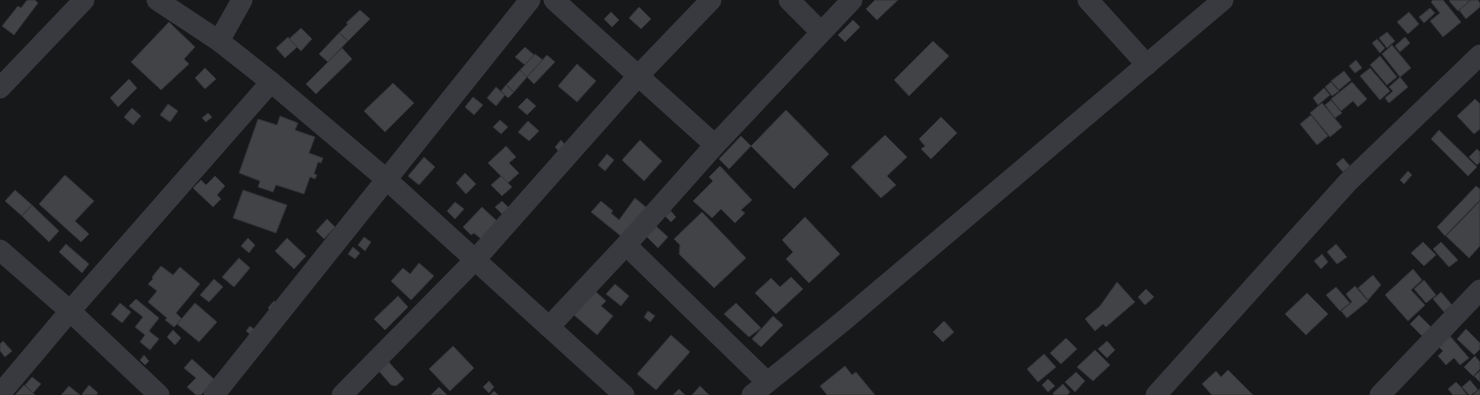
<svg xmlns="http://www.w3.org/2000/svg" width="1480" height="395" viewBox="0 0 1480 395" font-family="Manrope,sans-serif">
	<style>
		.building { fill: #414347; stroke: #313236 }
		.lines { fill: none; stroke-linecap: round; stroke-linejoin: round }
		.street { stroke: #383a3f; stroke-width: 21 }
	</style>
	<rect width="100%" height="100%" fill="#17181a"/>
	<g class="building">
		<path d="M27,0H35L38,3L14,35L2,26L18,6L21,8Z"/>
		<path d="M875,0H898L877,20L866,9Z"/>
		<path d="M1433,0H1443L1461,22L1443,37L1430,21L1440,13L1431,2Z"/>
		<path d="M1451,0H1471L1458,11L1449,1Z"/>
		<path d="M1471,0H1478L1480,3V7L1466,19L1459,10Z"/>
		<path d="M639,7L651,19L641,29L629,18Z"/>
		<path d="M1430,8L1435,13L1424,23L1419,17Z"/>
		<path d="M360,10L370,19L348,41L339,33L348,24L346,23Z"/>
		<path d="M611,12L619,20L612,27L604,19Z"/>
		<path d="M1409,12L1419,24L1408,34L1397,22Z"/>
		<path d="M853,20L860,27L845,42L838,35Z"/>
		<path d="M169,22L195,47L184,59L189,64L161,90L131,62Z"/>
		<path d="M301,28L312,39L301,51L289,39Z"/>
		<path d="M1387,32L1395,41L1387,48L1379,38Z"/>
		<path d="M339,33L348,41L328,62L319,54Z"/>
		<path d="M288,37L297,47L285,58L276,48Z"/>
		<path d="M1405,37L1410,43L1400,52L1395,46Z"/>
		<path d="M1377,39L1385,48L1380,53L1372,43Z"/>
		<path d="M933,41L949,56L909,96L894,80Z"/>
		<path d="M1392,45L1411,68L1400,77L1382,54Z"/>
		<path d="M525,47L534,55L525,65L515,57Z"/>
		<path d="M342,48L352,59L316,94L306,84Z"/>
		<path d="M535,54L543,60L527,77L520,70Z"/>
		<path d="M547,55L555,62L534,84L527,77Z"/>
		<path d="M1380,56L1397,77L1387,85L1370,65Z"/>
		<path d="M1356,60L1362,68L1355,73L1349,66Z"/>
		<path d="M577,64L596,81L577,102L558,86Z"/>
		<path d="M205,68L216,79L205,89L195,78Z"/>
		<path d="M1370,68L1390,91L1380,100L1360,76Z"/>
		<path d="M520,70L527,77L514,92L506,85Z"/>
		<path d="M1344,71L1351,80L1339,90L1331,81Z"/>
		<path d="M1400,77L1408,87L1389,103L1385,98L1393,91L1389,87Z"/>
		<path d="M129,79L137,88L118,107L110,98Z"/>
		<path d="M1331,82L1339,91L1332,96L1325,87Z"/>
		<path d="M1352,82L1367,99L1358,107L1353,101L1341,111L1331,99Z"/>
		<path d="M393,83L414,103L385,132L364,111Z"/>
		<path d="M506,85L514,92L508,98L501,91Z"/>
		<path d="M496,87L505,95L496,106L487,98Z"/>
		<path d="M1324,88L1330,95L1318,105L1313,98Z"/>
		<path d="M473,97L483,105L474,115L465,107Z"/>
		<path d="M527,98L536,106L527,115L518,107Z"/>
		<path d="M1475,99L1480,104V129L1474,134L1457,116Z"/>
		<path d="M1331,100L1342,113L1335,118L1325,105Z"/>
		<path d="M1322,103L1342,127L1330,137L1310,113Z"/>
		<path d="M168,104L178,111L170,122L160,115Z"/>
		<path d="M132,108L141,116L133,125L124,117Z"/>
		<path d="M786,110L829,154L794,189L751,146Z"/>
		<path d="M208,113L212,117L206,122L202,118Z"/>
		<path d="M1311,115L1328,136L1317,145L1300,124Z"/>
		<path d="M280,116L298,123L295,130L315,137L309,153L323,158L321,163L318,162L314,174L317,175L315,179L310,177L304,194L276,185L273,192L258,187L260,181L239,173L258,119L277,125Z"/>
		<path d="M941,117L957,133L931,159L921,149L925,146L919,139Z"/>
		<path d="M500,120L508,127L501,134L493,127Z"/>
		<path d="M528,121L539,131L529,141L518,132Z"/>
		<path d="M1439,130L1477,167L1468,176L1431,139Z"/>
		<path d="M885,135L907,157L887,176L896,185L881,198L851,167Z"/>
		<path d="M741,136L751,146L729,169L719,159Z"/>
		<path d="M561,140L567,147L560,153L555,147Z"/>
		<path d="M640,140L662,161L644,181L622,160Z"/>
		<path d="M506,146L516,157L509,163L519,173L508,183L488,163Z"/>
		<path d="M1477,149L1480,152V162L1477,165L1469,157Z"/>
		<path d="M607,154L614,160L605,171L598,165Z"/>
		<path d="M424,157L435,167L419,185L408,176Z"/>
		<path d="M1343,158L1350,166L1343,172L1336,164Z"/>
		<path d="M720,166L752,200L741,210L745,213L735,223L721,209L712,218L693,201L713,181L709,177Z"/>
		<path d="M1408,171L1412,175L1404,184L1400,180Z"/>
		<path d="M465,173L476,184L466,194L456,183Z"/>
		<path d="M65,175L94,201L75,221L89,234L81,242L39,204Z"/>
		<path d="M215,176L225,186L217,195L221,199L213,207L193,188L201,180L206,185Z"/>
		<path d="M501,176L512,187L502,196L491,185Z"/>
		<path d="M1476,186L1480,189V200L1445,236L1437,227Z"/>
		<path d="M15,190L32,205L22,216L5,201Z"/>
		<path d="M243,190L287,205L276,233L233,218Z"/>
		<path d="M635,198L647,208L622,237L591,212L601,201L613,211L611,213L619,220Z"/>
		<path d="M502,201L509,208L502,214L495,207Z"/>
		<path d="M1480,201V246L1469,258L1446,236Z"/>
		<path d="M455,202L464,209L455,219L447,211Z"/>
		<path d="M32,205L59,231L49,242L22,216Z"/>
		<path d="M482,207L498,222L481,239L474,233L471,235L463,227Z"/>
		<path d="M671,211L676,217L671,222L665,216Z"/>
		<path d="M702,212L746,258L714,288L679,254L680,245L674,239Z"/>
		<path d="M805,217L840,254L809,283L786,259L793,252L782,240Z"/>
		<path d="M327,219L335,227L324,239L316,231Z"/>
		<path d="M656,226L668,237L658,248L646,236Z"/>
		<path d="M364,237L371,242L365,251L358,245Z"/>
		<path d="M248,238L255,245L249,253L241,246Z"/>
		<path d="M287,238L306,256L294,269L275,251Z"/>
		<path d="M1423,242L1436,255L1424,266L1411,253Z"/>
		<path d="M1441,242L1458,260L1449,267L1433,249Z"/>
		<path d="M66,244L89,264L82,273L59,252Z"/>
		<path d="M1336,244L1347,257L1337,264L1327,252Z"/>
		<path d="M353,247L360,253L355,259L348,254Z"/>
		<path d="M1322,254L1328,262L1321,269L1314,261Z"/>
		<path d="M239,258L250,268L234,287L222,277Z"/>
		<path d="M419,263L434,276L411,300L391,281L403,268L410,274Z"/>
		<path d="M161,266L173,275L180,267L200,284L176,313L182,319L174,327L165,320L167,318L148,302L157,291L148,284L153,279L152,277Z"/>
		<path d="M1413,269L1422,280L1411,290L1425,305L1408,321L1385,295Z"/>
		<path d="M1373,275L1381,285L1368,300L1358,288Z"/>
		<path d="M791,277L803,289L776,314L755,293L771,278L780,287Z"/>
		<path d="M214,279L223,287L209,302L200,295Z"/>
		<path d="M1424,280L1436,295L1426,303L1414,289Z"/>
		<path d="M1117,282L1135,302L1106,327L1103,324L1095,331L1085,319L1100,306Z"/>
		<path d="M615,284L629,296L621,306L606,294Z"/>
		<path d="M1355,286L1368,301L1347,318L1341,311L1352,302L1346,294Z"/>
		<path d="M1336,287L1350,303L1340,311L1326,295Z"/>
		<path d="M1146,289L1154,297L1145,305L1138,297Z"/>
		<path d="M595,291L606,301L601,306L613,316L597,335L574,315Z"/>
		<path d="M1441,292L1452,305L1444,312L1433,299Z"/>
		<path d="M1307,293L1328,314L1306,335L1285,314Z"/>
		<path d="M398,296L408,307L385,330L374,319Z"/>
		<path d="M136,299L159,318L149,331L159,339L150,350L140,342L145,335L135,327L143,317L129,306Z"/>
		<path d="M274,301L278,304L271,311L268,308Z"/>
		<path d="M120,303L131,312L122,323L111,314Z"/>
		<path d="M195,303L217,322L199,342L177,324Z"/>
		<path d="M736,303L761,328L749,337L724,314Z"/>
		<path d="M648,311L655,316L650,322L644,317Z"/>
		<path d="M1419,315L1431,327L1422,336L1410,324Z"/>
		<path d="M773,316L783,325L761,347L752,339Z"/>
		<path d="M944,321L954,332L943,342L933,332Z"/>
		<path d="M250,326L255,330L251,335L246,331Z"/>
		<path d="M1466,329L1480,343V349L1474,355L1457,339Z"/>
		<path d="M173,330L181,338L175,345L167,337Z"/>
		<path d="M671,335L690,352L656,390L637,374Z"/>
		<path d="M1450,336L1469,358L1460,365L1454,358L1446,365L1438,356L1443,351L1438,346Z"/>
		<path d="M1066,338L1077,349L1061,364L1050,353Z"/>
		<path d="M3,341L12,351L5,357L0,351V344Z"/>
		<path d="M1107,341L1115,350L1107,358L1098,349Z"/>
		<path d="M453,346L474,368L450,391L429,369Z"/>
		<path d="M1095,350L1110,365L1093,381L1077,367Z"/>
		<path d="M1044,354L1056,367L1038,382L1027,369Z"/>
		<path d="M144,355L149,361L145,365L140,360Z"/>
		<path d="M1475,356L1480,362V369L1473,376L1464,367Z"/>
		<path d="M192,359L215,380L201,395H196L187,387L196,378L184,368Z"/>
		<path d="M387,360L404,379L396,386L391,385L377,369Z"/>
		<path d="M845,366L852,375L856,372L875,395H827L820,386Z"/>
		<path d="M1228,370L1253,395H1212L1202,384L1216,371L1221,377Z"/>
		<path d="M1480,371V382L1474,376Z"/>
		<path d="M1076,372L1085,381L1075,392L1065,382Z"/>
		<path d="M32,377L41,384L33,393L25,385Z"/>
		<path d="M1048,379L1055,386L1048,392L1042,385Z"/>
		<path d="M1470,380L1478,390L1471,395H1469L1462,387Z"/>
		<path d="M489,381L494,387L489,393L483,387Z"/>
		<path d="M1456,382L1461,387L1467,395H1453L1448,389Z"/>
		<path d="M1063,384L1070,392L1067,395H1054L1053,393Z"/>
		<path d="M24,385L33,393L35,395H15Z"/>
		<path d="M89,385L98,393L96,395H83L82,394Z"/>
		<path d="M69,386L80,395H61Z"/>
		<path d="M700,386L709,395H692Z"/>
		<path d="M439,387L447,395H431Z"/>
		<path d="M679,389L685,395H673Z"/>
		<path d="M1480,389V395H1473Z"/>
		<path d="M494,391L498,395H490Z"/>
	</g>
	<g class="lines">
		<g class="street">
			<path d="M157,0L219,41L271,82L386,179L624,395"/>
			<path d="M554,0L715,145"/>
			<path d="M789,0L821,32"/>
			<path d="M1088,0L1147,65"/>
			<path d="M219,41L242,0"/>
			<path d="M0,88L84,0"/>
			<path d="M626,245L767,382"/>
			<path d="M0,250L70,311L159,395"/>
			<path d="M549,327L626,245L715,145L852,0"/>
			<path d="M0,394L70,311L271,82"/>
			<path d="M214,395L530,0"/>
			<path d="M342,395L475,260L639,75L711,0"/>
			<path d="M752,395L842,322L1223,0"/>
			<path d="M1156,395L1348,182L1480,55"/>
			<path d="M1380,395L1480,290"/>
		</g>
	</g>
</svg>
